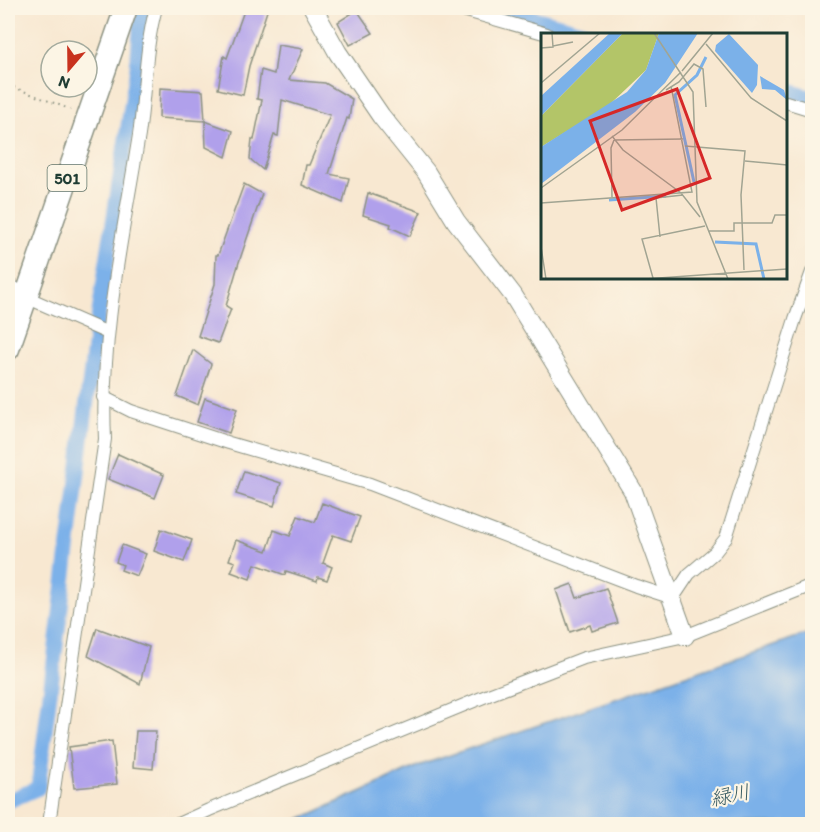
<svg xmlns="http://www.w3.org/2000/svg" width="820" height="832" viewBox="0 0 820 832" font-family="Itim,'Klee One',sans-serif">
	<style>
		.water { fill: #7bb1e9; stroke: #4d778e; stroke-width: 1.5 }
		.lines { fill: none; stroke-linecap: round; stroke-linejoin: round }
		.canal { stroke: #7bb1e9; stroke-width: 15 }
		.building { fill: #b0a0eb }
		.street-casing { stroke: #8c9282; stroke-width: 14 }
		.secondary-casing { stroke: #8c9282; stroke-width: 20 }
		.highway-casing { stroke: #8c9282; stroke-width: 25 }
		.path { stroke: #8c9282; stroke-width: 2; stroke-dasharray: 1.5 4.5; stroke-linecap: butt }
		.street { stroke: #fff; stroke-width: 12 }
		.secondary { stroke: #fff; stroke-width: 18 }
		.highway { stroke: #fff; stroke-width: 22 }
		.labels { text-anchor: middle; dominant-baseline: central; stroke-width: 4.5; stroke-linejoin: round; paint-order: stroke }
		.shield { fill: #fcf5e5; stroke: #617469; stroke-width: 1.5 }
		.shield-label { font-size: 16px; font-weight: bold; fill: #1f3d34 }
		.water-label { font-size: 20px; font-style: italic; fill: #365a61; stroke: #fcf5e5 }
		.inset-river { fill: none; stroke: #7bb1e9; stroke-width: 3 }
		.inset-road { fill: none; stroke: #a1a492; stroke-width: 1.5 }
		.view { fill: #d62828; fill-opacity: 0.15; stroke: #d62828; stroke-width: 3 }
		.inset-edge { fill: none; stroke: #1f3d34; stroke-width: 3 }
	</style>
	<rect width="100%" height="100%" fill="#fcf5e5"/>
	<filter id="ink" filterUnits="userSpaceOnUse"><feTurbulence type="fractalNoise" baseFrequency=".0167" numOctaves="2"/><feDisplacementMap in="SourceGraphic" scale="12" xChannelSelector="R" yChannelSelector="G"/><feConvolveMatrix kernelMatrix="1 2 1 2 8 2 1 2 1" color-interpolation-filters="sRGB"/></filter>
	<filter id="wash" filterUnits="userSpaceOnUse"><feTurbulence type="fractalNoise" baseFrequency=".008" numOctaves="4" result="noise"/><feDisplacementMap in="SourceGraphic" scale="24" xChannelSelector="R" yChannelSelector="G"/><feGaussianBlur stdDeviation="1.35" result="paint"/><feColorMatrix in="noise" values="0 0 0 0 0 0 0 0 0 0 0 0 0 0 0 0 0 1.4 0 .05"/><feComposite in="paint" operator="in"/></filter>
	<g filter="url(#wash)">
		<rect width="100%" height="100%" fill="#f8e8d1"/>
		<path class="water" d="M812,632V824H289L418,766Z"/>
		<g class="lines">
			<g class="canal">
				<path d="M498,8L592,34"/>
				<path d="M786,90L812,98"/>
				<path d="M8,801L38,788L95,338L137,68L141,19L145,8"/>
			</g>
		</g>
		<g id="blocks">
			<g class="building">
				<path d="M245,8H268L249,66L243,95L218,89L224,56L227,58Z"/>
				<path d="M357,10L373,33L350,45L338,22Z"/>
				<path d="M278,45L303,49L289,80L325,83L352,99L349,119L347,118L329,174L349,178L343,203L302,185L306,165H309L330,115L282,100L278,136L274,135L263,170L250,159L252,139L254,140L262,100L257,99L261,70L274,74Z"/>
				<path d="M160,88L203,91L205,121L159,118Z"/>
				<path d="M205,121L233,131L226,157L206,147Z"/>
				<path d="M244,184L262,194L239,262L226,306L231,309L218,343L198,336L215,284L216,255H218Z"/>
				<path d="M368,193L421,212L410,236L390,227L391,224L363,215Z"/>
				<path d="M193,350L211,364L198,405L177,396Z"/>
				<path d="M205,398L237,409L229,433L197,422Z"/>
				<path d="M118,454L164,475L155,498L108,479Z"/>
				<path d="M244,471L281,483L274,506L236,494Z"/>
				<path d="M322,503L360,517L351,541L333,535L323,563L332,567L327,580L318,577L317,581L286,571L285,575L255,564L250,579L231,572L235,562L229,560L236,540L267,551L274,530L290,536L298,516L315,522Z"/>
				<path d="M161,529L192,540L184,562L154,551Z"/>
				<path d="M122,545L146,554L137,576L121,570L123,565L116,562Z"/>
				<path d="M572,584L577,598L606,588L618,623L592,631L590,625L570,632L556,590Z"/>
				<path d="M97,628L149,647L140,684L88,656Z"/>
				<path d="M136,731H156L153,769L133,767Z"/>
				<path d="M112,741L117,784L74,788L69,747Z"/>
			</g>
		</g>
	</g>
	<g filter="url(#ink)">
		<use href="#blocks" fill-opacity="0" stroke="#8c9282" stroke-width="1.5"/>
		<g class="lines">
			<g class="street-casing">
				<g id="street">
					<path d="M456,8L547,34"/>
					<path d="M786,102L812,110"/>
					<path d="M8,283L26,297L108,333"/>
					<path d="M103,397L131,411L229,443L370,484L636,586L673,598L689,574L715,552L726,538L795,319L812,272"/>
					<path d="M49,824L105,439C100,337 123,235 139,135C145,95 145,46 156,8"/>
					<path d="M178,824L209,810L491,694L584,658L685,636L812,585"/>
				</g>
			</g>
			<g class="secondary-casing">
				<path id="secondary" d="M313,8L338,53L381,116L426,172L456,221L513,295L633,491L685,636"/>
			</g>
			<g class="highway-casing">
				<path id="highway" d="M8,349L126,8"/>
			</g>
			<path class="path" d="M8,85L72,110"/>
			<use href="#street" class="street"/>
			<use href="#secondary" class="secondary"/>
			<use href="#highway" class="highway"/>
		</g>
	</g>
	<g class="labels">
		<rect class="shield" x="47.5" y="165" width="39" height="26" rx="4.5"/>
		<g class="shield-label">
			<text x="67" y="178">501</text>
		</g>
		<g class="water-label">
			<text transform="translate(730 795) rotate(-11)">緑川</text>
		</g>
	</g>
	<g transform="translate(541 33)">
		<rect width="246" height="246" fill="#f8e8d1"/>
		<path d="M82,0H118L105,37L67,73L0,114V83Z" fill="#b3c568"/>
		<path d="M69,0H82L0,83V63ZM118,0H157L124,50L94,79L0,151V114L86,59L105,37ZM188,1L217,32L216,52L211,60L174,18L175,12ZM219,43L243,57L246,67L234,57L221,56Z" fill="#7bb1e9"/>
		<path class="inset-river" d="M153,149L134,62L156,42L165,24M68,167L125,163M174,209L215,211L223,246"/>
		<path class="inset-road" d="M113,0L152,59L156,169L187,246M165,11L210,65L246,88M12,13L32,9M0,15L12,14L11,0M141,38L172,0M0,50L59,0M125,57L138,49L153,31L162,36L165,74M71,103L82,117L140,160L159,184M73,107L142,106M144,113L204,118L200,162L203,237M204,128L246,132M0,155L81,97L140,39M71,164L70,115L73,107M0,170L151,159L130,53M167,198H193V190H231L234,182H246M119,204L115,165L142,162M0,214L5,246M112,245L101,206L164,193M104,246L246,236"/>
		<path class="view" d="M136,56L169,145L81,177L49,88Z"/>
		<rect width="246" height="246" class="inset-edge"/>
	</g>
	<rect width="820" height="832" fill="none" stroke="#fcf5e5" stroke-width="30"/>
	<g transform="translate(69 69) rotate(200)"><circle r="28" fill="#fcf5e5" stroke="#a4ab9e" stroke-width="1.5"/>
	<path d="M0-4.5L10 22L0 15L-10 22Z" fill="#c8321e"/>
	<text y="-9" font-size="16" font-weight="bold" text-anchor="middle" fill="#1f3d34">N</text>
	</g>
</svg>
